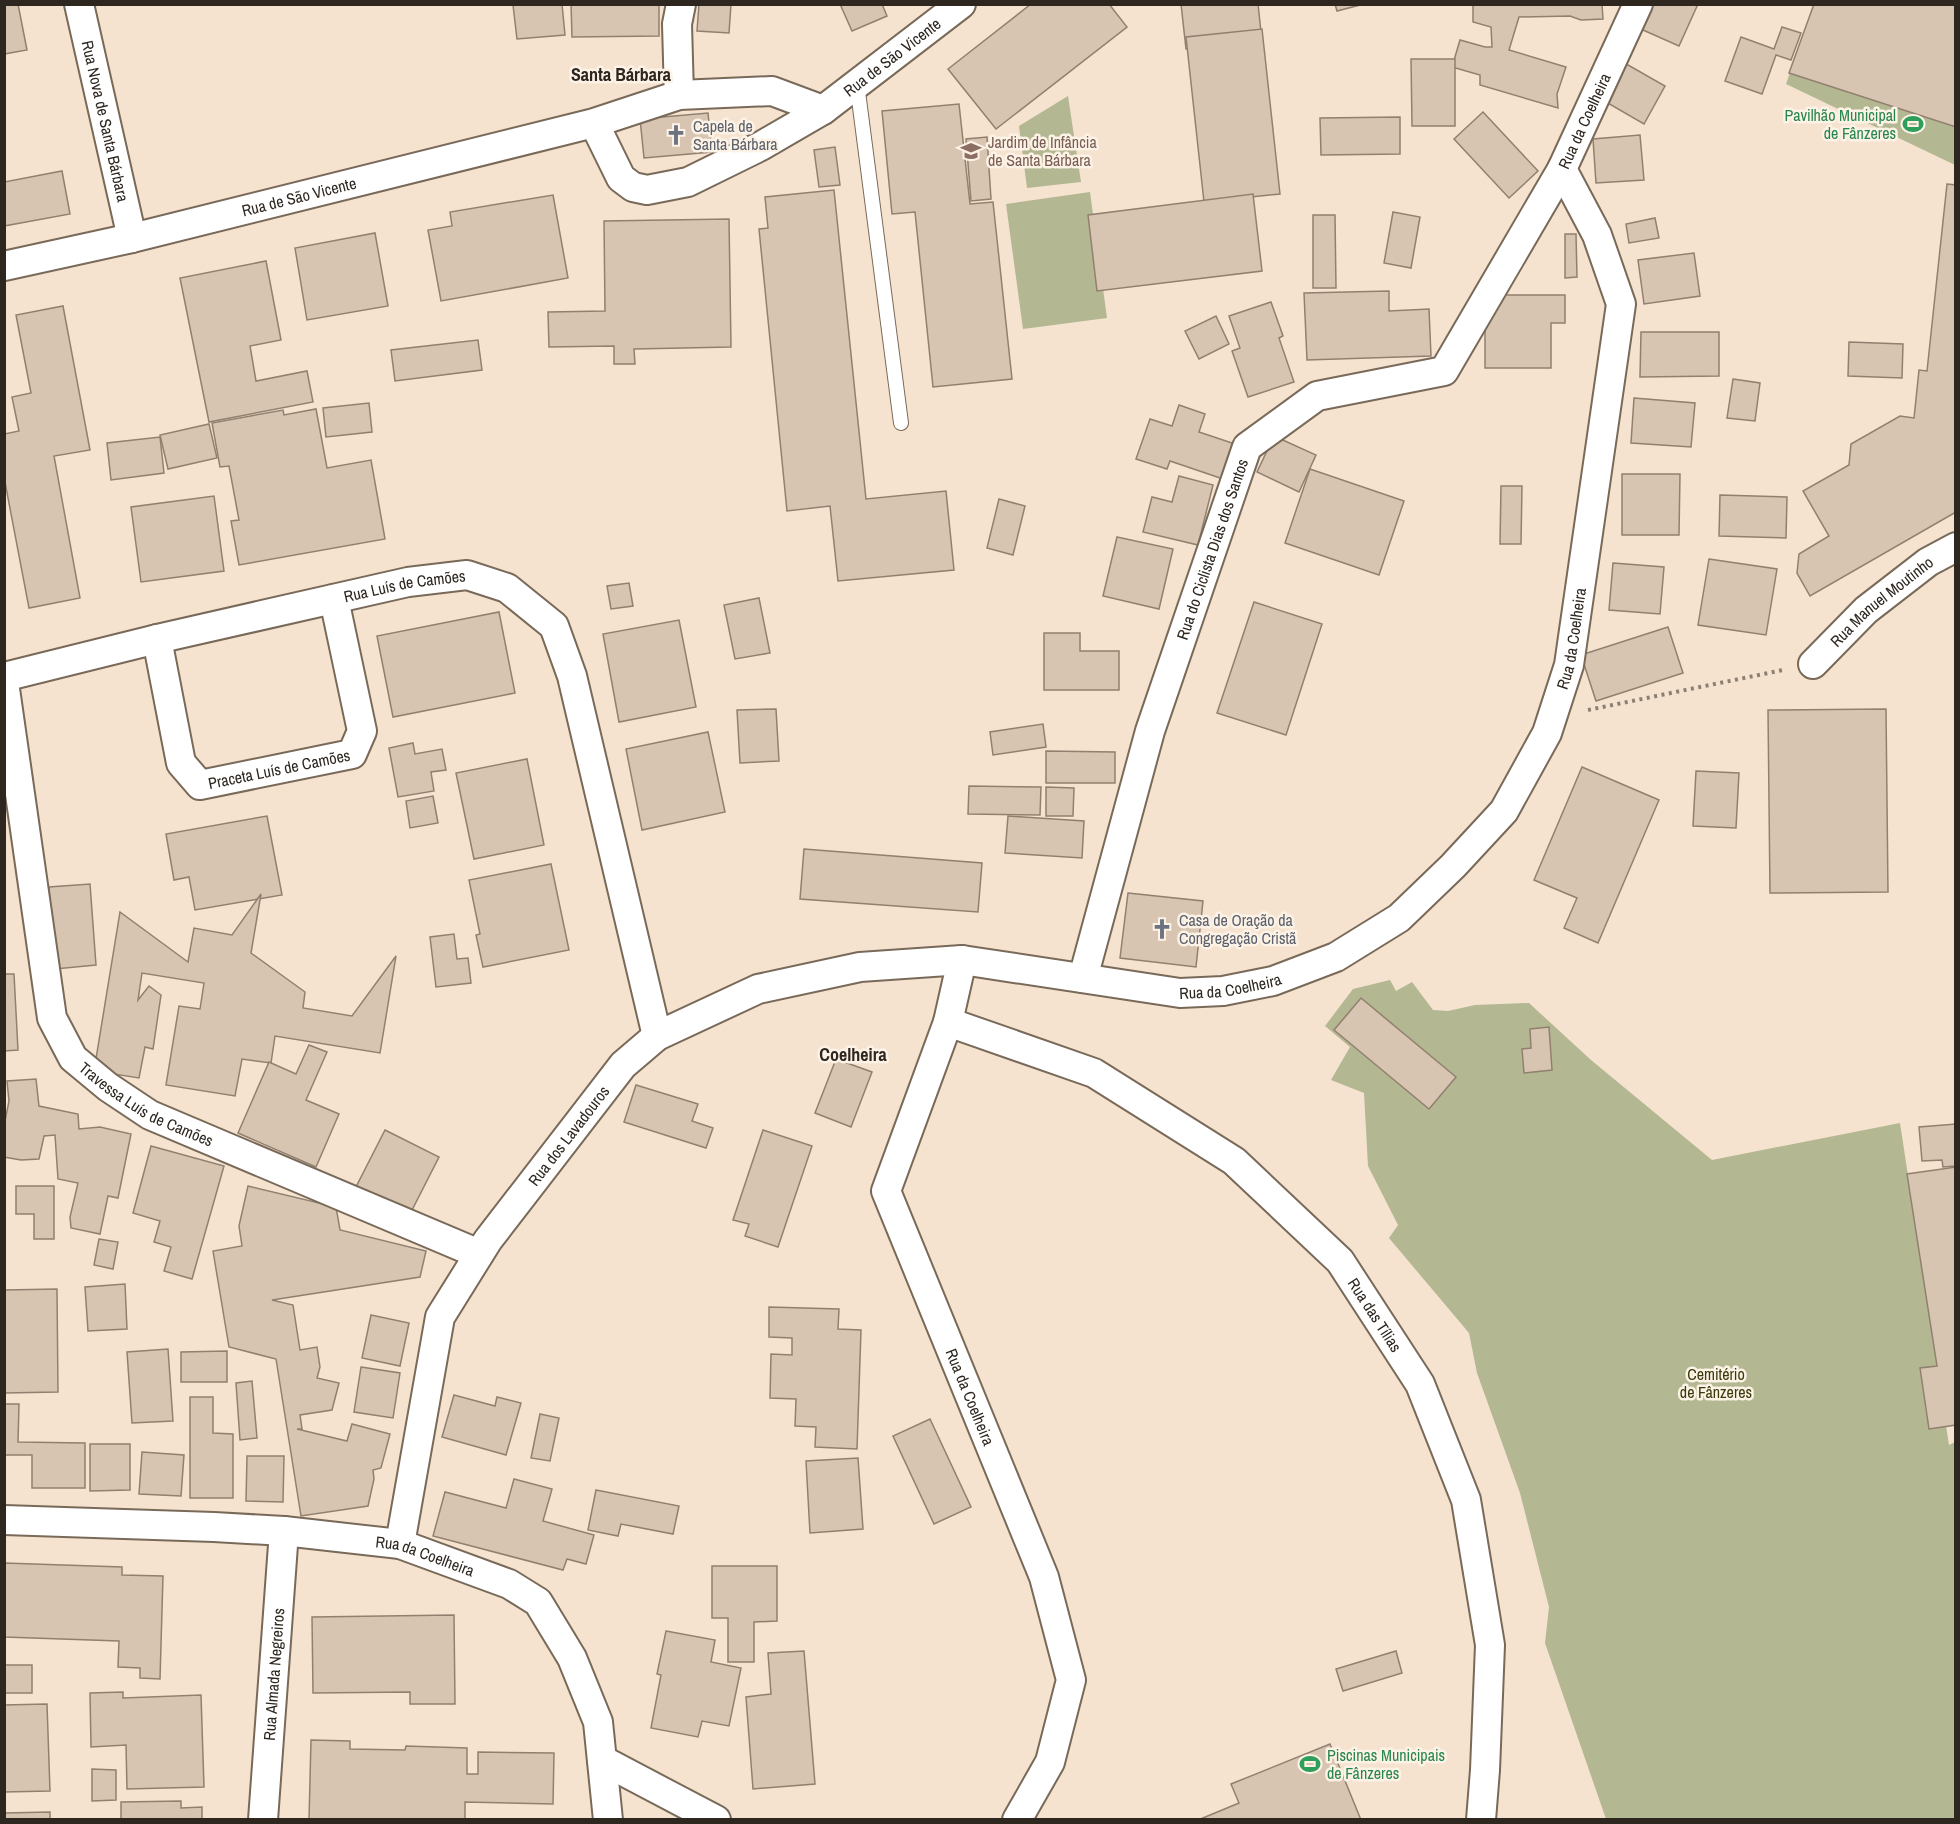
<svg xmlns="http://www.w3.org/2000/svg" width="1960" height="1824" viewBox="0 0 1960 1824" font-family="'Archivo Narrow',sans-serif">
	<style>
		.green { fill: #b3b792 }
		.building { fill: #d7c5b2; stroke: #91806f; stroke-width: 1.5 }
		.lines { fill: none; stroke-linecap: round; stroke-linejoin: round }
		.service-casing { stroke: #796958; stroke-width: 16 }
		.minor-casing { stroke: #796958; stroke-width: 32 }
		.path { stroke: #8c8073; stroke-width: 4; stroke-dasharray: 3 4.5; stroke-linecap: butt }
		.service { stroke: #fff; stroke-width: 14 }
		.minor { stroke: #fff; stroke-width: 28 }
		.labels { text-anchor: middle; dominant-baseline: central; stroke-width: 5; stroke-linejoin: round; paint-order: stroke }
		.street-label { font-size: 16px; fill: #2e2720; stroke: #fdf2e6 }
		.leisure-label { font-size: 16px; fill: #27864d; stroke: #fdf2e6; text-anchor: end }
		.worship-label { font-size: 16px; fill: #5b616d; stroke: #fdf2e6; text-anchor: start }
		.education-label { font-size: 16px; fill: #785e54; stroke: #fdf2e6; text-anchor: start }
		.park-label { font-size: 16px; fill: #373a0b; stroke: #fdf2e6 }
		.neighbourhood-label { font-size: 18px; font-weight: bold; fill: #2e2720; stroke: #fdf2e6 }
	</style>
	<rect width="100%" height="100%" fill="#f5e3d0"/>
	<g class="green">
		<path d="M1814,5H1955V165L1786,84Z"/>
		<path d="M1068,96L1081,182L1027,188L1019,126Z"/>
		<path d="M1090,192L1107,318L1023,329L1006,204Z"/>
		<path d="M1390,980L1396,991L1412,982L1433,1010L1448,1011L1475,1005L1529,1003L1591,1060L1712,1160L1900,1123L1949,1445L1955,1442V1819H1606L1545,1643L1549,1607L1520,1493L1477,1373L1469,1333L1389,1238L1398,1225L1368,1166L1364,1093L1331,1080L1350,1047L1325,1026L1353,989Z"/>
	</g>
	<g class="building">
		<path d="M4,4H18L27,50L4,54Z"/>
		<path d="M562,4L565,35L517,39L513,5Z"/>
		<path d="M571,4H659V36L572,37Z"/>
		<path d="M699,4H731L729,33L697,31Z"/>
		<path d="M840,4H882L887,16L852,31Z"/>
		<path d="M1031,4H1109L1127,27L996,129L948,69Z"/>
		<path d="M1181,4H1258L1262,41L1186,49Z"/>
		<path d="M1335,4H1364L1337,11Z"/>
		<path d="M1473,4H1602L1603,19L1581,20L1570,16L1519,17L1509,50L1566,67L1557,94L1558,108L1480,85V75L1452,67L1460,40L1485,47H1492L1491,27L1473,22Z"/>
		<path d="M1644,4H1698L1679,46L1634,26Z"/>
		<path d="M1814,4H1956V127L1789,73Z"/>
		<path d="M1782,27L1801,33L1791,60L1776,55L1762,94L1725,81L1741,37L1774,49Z"/>
		<path d="M1262,29L1280,194L1204,202L1186,37Z"/>
		<path d="M1411,59H1455V126H1412Z"/>
		<path d="M1621,61L1665,86L1644,124L1599,98Z"/>
		<path d="M959,104L970,204L993,202L1012,379L933,387L915,212L892,214L882,111Z"/>
		<path d="M1483,112L1538,171L1509,198L1454,139Z"/>
		<path d="M708,113L712,152L644,158L640,119Z"/>
		<path d="M1400,117V154L1321,155L1320,118Z"/>
		<path d="M1640,135L1644,180L1596,183L1593,139Z"/>
		<path d="M987,137L991,199L971,201L966,139Z"/>
		<path d="M835,147L840,185L819,187L814,150Z"/>
		<path d="M62,171L70,214L4,226V182Z"/>
		<path d="M1947,184L1956,185V512L1810,596L1797,573L1799,554L1829,536L1803,491L1849,465L1851,444L1900,416L1914,418L1919,370L1927,371Z"/>
		<path d="M834,190L866,499L946,491L954,570L838,581L830,506L787,511L759,229L768,228L765,197Z"/>
		<path d="M1253,194L1262,271L1097,291L1088,215Z"/>
		<path d="M553,195L568,278L441,301L428,230L452,226L450,212Z"/>
		<path d="M1393,212L1420,217L1411,268L1384,263Z"/>
		<path d="M1313,215H1335L1336,288H1313Z"/>
		<path d="M1655,218L1659,238L1629,243L1626,224Z"/>
		<path d="M729,219L731,347L634,349L635,364H614V346L549,347L548,312L605,311L604,221Z"/>
		<path d="M375,233L388,306L307,320L295,248Z"/>
		<path d="M1565,234H1576L1577,277L1565,278Z"/>
		<path d="M1694,253L1700,296L1644,304L1638,260Z"/>
		<path d="M266,261L281,340L250,346L256,381L307,371L313,402L209,422L180,278Z"/>
		<path d="M1389,291V311L1429,309L1431,356L1307,360L1304,293Z"/>
		<path d="M1485,295H1565V323H1551V368H1485Z"/>
		<path d="M1271,302L1283,336L1279,338L1294,382L1248,397L1232,351L1240,348L1229,316Z"/>
		<path d="M63,306L90,450L54,456L80,598L29,608L4,477V434L19,431L12,397L31,393L16,315Z"/>
		<path d="M1216,316L1229,344L1199,359L1185,331Z"/>
		<path d="M1641,332H1719V376L1640,377Z"/>
		<path d="M478,340L482,370L395,381L391,350Z"/>
		<path d="M1849,342L1903,344L1902,378L1848,376Z"/>
		<path d="M1733,379L1760,383L1755,421L1727,418Z"/>
		<path d="M1634,398L1695,403L1691,447L1631,443Z"/>
		<path d="M369,403L372,432L326,437L323,408Z"/>
		<path d="M1179,405L1205,414L1199,432L1238,445L1226,480L1170,461L1167,469L1136,459L1150,419L1172,426Z"/>
		<path d="M316,409L327,468L371,460L385,539L239,565L231,521L239,520L229,466L220,467L212,423L283,410L284,415Z"/>
		<path d="M209,424L217,458L168,469L160,435Z"/>
		<path d="M1274,436L1316,455L1299,492L1257,472Z"/>
		<path d="M160,437L164,473L111,480L107,443Z"/>
		<path d="M1310,469L1404,501L1379,575L1285,543Z"/>
		<path d="M1622,474H1680L1679,535H1622Z"/>
		<path d="M1179,476L1213,485L1198,545L1143,532L1152,497L1172,502Z"/>
		<path d="M1501,486H1522L1521,544H1500Z"/>
		<path d="M1720,495L1787,497L1786,538L1719,536Z"/>
		<path d="M214,496L224,571L141,582L131,507Z"/>
		<path d="M999,499L1025,506L1013,555L987,548Z"/>
		<path d="M1117,537L1173,549L1159,609L1103,596Z"/>
		<path d="M1709,559L1777,569L1766,635L1698,625Z"/>
		<path d="M1613,563L1664,567L1660,614L1609,610Z"/>
		<path d="M629,583L633,606L611,609L607,586Z"/>
		<path d="M759,598L770,653L735,659L724,605Z"/>
		<path d="M1254,602L1322,624L1286,735L1217,713Z"/>
		<path d="M499,612L515,693L393,717L377,636Z"/>
		<path d="M679,620L696,707L619,722L603,634Z"/>
		<path d="M1668,627L1683,673L1596,701L1581,655Z"/>
		<path d="M1044,633H1080V651H1119V690H1044Z"/>
		<path d="M776,709L779,761L740,763L737,710Z"/>
		<path d="M1886,709L1888,892L1770,893L1768,710Z"/>
		<path d="M1043,724L1046,747L993,755L990,732Z"/>
		<path d="M708,732L725,812L642,830L626,749Z"/>
		<path d="M413,743L415,754L442,749L446,770L431,772L434,791L398,797L389,748Z"/>
		<path d="M1046,751L1115,752V783H1046Z"/>
		<path d="M527,759L544,845L474,859L456,773Z"/>
		<path d="M1582,767L1659,800L1598,943L1564,928L1577,898L1534,880Z"/>
		<path d="M1696,771L1739,773L1736,828L1693,826Z"/>
		<path d="M969,786L1041,787L1040,815L968,814Z"/>
		<path d="M1046,787L1074,788L1073,816H1046Z"/>
		<path d="M433,796L438,823L410,828L406,801Z"/>
		<path d="M267,816L282,895L195,910L189,877L174,880L166,834Z"/>
		<path d="M1008,816L1084,821L1082,858L1005,853Z"/>
		<path d="M804,849L982,863L978,912L800,899Z"/>
		<path d="M551,864L569,950L483,967L476,935L480,934L469,880Z"/>
		<path d="M90,884L96,965L55,969L49,887Z"/>
		<path d="M1128,893L1203,901L1196,967L1120,958Z"/>
		<path d="M261,894L251,953L305,992L303,1008L352,1016L396,956L380,1053L275,1036L271,1063L242,1059L235,1096L166,1085L179,1006L200,1009L204,983L142,973L138,1000L149,986L161,995L153,1049L145,1047L139,1078L94,1071L120,912L188,962L194,928L232,935Z"/>
		<path d="M454,934L457,959L468,958L471,983L436,987L430,937Z"/>
		<path d="M4,974H14L18,1050L4,1051Z"/>
		<path d="M1361,998L1456,1077L1429,1109L1334,1030Z"/>
		<path d="M1549,1027L1552,1070L1524,1073L1522,1049L1531,1048L1530,1029Z"/>
		<path d="M309,1045L327,1052L306,1100L339,1114L316,1167L238,1133L269,1062L296,1074Z"/>
		<path d="M836,1059L872,1072L851,1127L815,1113Z"/>
		<path d="M36,1079L39,1106L78,1114L79,1129L100,1127L131,1134L118,1198L108,1196L100,1234L71,1228L70,1217L78,1183L58,1179L55,1135L44,1136L39,1159L21,1160L4,1157V1126L9,1101L7,1081Z"/>
		<path d="M636,1085L698,1104L692,1121L713,1128L706,1148L624,1122Z"/>
		<path d="M1956,1124V1166L1943,1167L1942,1160L1922,1161L1919,1127Z"/>
		<path d="M385,1130L439,1157L410,1214L356,1187Z"/>
		<path d="M763,1130L812,1146L778,1247L745,1236L749,1224L733,1220Z"/>
		<path d="M151,1146L224,1166L192,1279L164,1271L171,1247L154,1242L160,1221L133,1213Z"/>
		<path d="M1956,1167V1425L1929,1429L1920,1368L1937,1366L1907,1174Z"/>
		<path d="M16,1186H54V1239H34V1214H16Z"/>
		<path d="M248,1186L336,1207L340,1230L426,1251L420,1277L272,1300L293,1305L300,1350L317,1347L320,1367L317,1378L339,1383L332,1410L300,1415L302,1429H297L347,1441L352,1424L390,1434L381,1468L373,1470L374,1479L368,1506L301,1516L276,1359L229,1347L213,1251L242,1246L239,1226Z"/>
		<path d="M99,1239L118,1242L113,1269L94,1265Z"/>
		<path d="M125,1284L127,1329L88,1331L85,1287Z"/>
		<path d="M57,1289L58,1392L4,1393V1290Z"/>
		<path d="M769,1307L839,1309L838,1329L861,1330L857,1449L815,1447L816,1427L795,1426L796,1399L770,1398L771,1354L792,1355V1338L769,1337Z"/>
		<path d="M371,1315L409,1323L400,1366L362,1358Z"/>
		<path d="M168,1349L173,1421L132,1423L127,1352Z"/>
		<path d="M227,1351V1382H181V1352Z"/>
		<path d="M361,1367L400,1373L393,1418L354,1412Z"/>
		<path d="M252,1381L257,1438L240,1440L236,1383Z"/>
		<path d="M454,1395L495,1406L497,1397L521,1403L506,1455L442,1437Z"/>
		<path d="M190,1397H213V1433L233,1434V1498H190Z"/>
		<path d="M4,1404H19L18,1442L85,1443V1488H32V1455H4Z"/>
		<path d="M540,1414L559,1418L550,1461L531,1458Z"/>
		<path d="M930,1419L971,1507L934,1524L893,1436Z"/>
		<path d="M90,1444H130V1490L90,1491Z"/>
		<path d="M142,1452L184,1455L181,1496L139,1494Z"/>
		<path d="M247,1456H284L283,1502L246,1501Z"/>
		<path d="M858,1458L863,1529L810,1533L806,1461Z"/>
		<path d="M514,1479L552,1489L543,1521L594,1535L586,1564L567,1559L563,1570L433,1536L445,1492L506,1508Z"/>
		<path d="M596,1490L679,1506L673,1534L621,1524L618,1536L588,1530Z"/>
		<path d="M4,1563L122,1567V1575L163,1576L160,1679L140,1678V1668L118,1667L119,1641L4,1637Z"/>
		<path d="M712,1566H777V1621L754,1622V1662H728V1618H712Z"/>
		<path d="M454,1615L455,1704H410V1692L313,1693L312,1617Z"/>
		<path d="M666,1631L715,1640L711,1662L741,1668L729,1726L702,1721L698,1737L651,1728L661,1675L657,1674Z"/>
		<path d="M804,1651L815,1784L753,1789L746,1697L771,1694L768,1653Z"/>
		<path d="M1396,1651L1402,1673L1343,1691L1336,1669Z"/>
		<rect x="4" y="1665" width="28" height="28"/>
		<path d="M123,1692V1698L201,1695L204,1787L127,1789L126,1745L91,1747L90,1693Z"/>
		<path d="M47,1704L50,1791L4,1792V1705Z"/>
		<path d="M311,1740L350,1741V1749L405,1750L406,1746L467,1748V1774H478V1752L554,1753L553,1804L465,1802V1820H309Z"/>
		<path d="M1330,1744L1361,1820H1198L1239,1803L1231,1784Z"/>
		<path d="M92,1769L116,1770V1800L92,1801Z"/>
		<path d="M181,1801V1808L202,1807V1820H121V1802Z"/>
		<path d="M50,1812V1820H4V1813Z"/>
	</g>
	<g class="lines">
		<g class="service-casing">
			<path id="service" d="M857,84L901,423"/>
		</g>
		<g class="minor-casing">
			<g id="minor">
				<path id="s1" d="M79,4L132,238"/>
				<path d="M679,95L677,24L681,4"/>
				<path id="s2" d="M823,110L961,4"/>
				<path id="s3" d="M4,266L132,238L594,123L679,95L772,91L823,110L761,146L688,182L647,190L633,187L621,178L594,123"/>
				<path id="s4" d="M157,639L181,763L200,785L352,754L362,731L334,599"/>
				<path id="s5" d="M1813,664L1866,610L1928,562L1956,547"/>
				<path id="s6" d="M4,677L157,639L408,582L467,575L507,588L554,626L572,676L657,1036"/>
				<path id="s7" d="M4,682L52,1018L73,1058L108,1087L150,1115L479,1254"/>
				<path id="s8" d="M962,960L948,1022L886,1191L1044,1577L1071,1680L1050,1762L1017,1820"/>
				<path id="s9" d="M1083,978L1150,731L1247,447L1317,396L1444,371L1562,169L1638,4"/>
				<path id="s10" d="M948,1022L1094,1073L1234,1161L1340,1261L1420,1384L1466,1500L1490,1645L1485,1770L1481,1820"/>
				<path id="s11" d="M4,1520L214,1527L284,1531L400,1544L509,1584L538,1602L572,1658L598,1722L608,1820"/>
				<path id="s12" d="M400,1544L440,1317L488,1240L623,1065L657,1036L758,989L860,967L962,960L1180,993L1223,991L1273,981L1336,957L1399,918L1453,866L1504,811L1547,733L1569,665L1621,304L1597,235L1562,169"/>
				<path d="M602,1760L716,1820"/>
				<path id="s13" d="M263,1820L284,1531"/>
			</g>
		</g>
		<path class="path" d="M1588,710L1783,670"/>
		<use href="#service" class="service"/>
		<use href="#minor" class="minor"/>
	</g>
	<defs>
		<g id="stadium-bare" transform="scale(1.62)"><path d="M0-5a6.5 5 0 1 0 0 10a6.5 5 0 1 0 0-10ZM-3.5-1.8h7v3.6h-7Z" fill="#2e9e5b" stroke="#fdf2e6" stroke-width="2.5" paint-order="stroke"/></g>
		<g id="church-bare" transform="scale(1.62)"><path d="M-1.2-6h2.4v3.5h3.3v2.4h-3.3V6h-2.4V-.1h-3.3v-2.4h3.3Z" fill="#6b7280" stroke="#fdf2e6" stroke-width="2.5" paint-order="stroke"/></g>
		<g id="school-bare" transform="scale(1.62)"><path d="M0-5L7-2L0 1L-7-2ZM-4 1L0 2.5L4 1V4Q0 6-4 4Z" fill="#8d6e63" stroke="#fdf2e6" stroke-width="2.5" paint-order="stroke"/></g>
	</defs>
	<g fill-rule="evenodd">
		<use href="#stadium-bare" x="1913" y="124"/>
		<use href="#church-bare" x="676" y="135"/>
		<use href="#school-bare" x="971" y="151"/>
		<use href="#church-bare" x="1162" y="929"/>
		<use href="#stadium-bare" x="1310" y="1764"/>
	</g>
	<g class="labels">
		<g class="street-label">
			<text stroke="none"><textPath href="#s2" startOffset="87">Rua de São Vicente</textPath></text>
			<text stroke="none"><textPath href="#s9" startOffset="1059">Rua da Coelheira</textPath></text>
			<text stroke="none"><textPath href="#s1" startOffset="120">Rua Nova de Santa Bárbara</textPath></text>
			<text stroke="none"><textPath href="#s3" startOffset="303">Rua de São Vicente</textPath></text>
			<text stroke="none"><textPath href="#s9" startOffset="448">Rua do Ciclista Dias dos Santos</textPath></text>
			<text stroke="none"><textPath href="#s6" startOffset="411">Rua Luís de Camões</textPath></text>
			<text stroke="none"><textPath href="#s5" startOffset="93">Rua Manuel Moutinho</textPath></text>
			<text stroke="none"><textPath href="#s12" startOffset="1698">Rua da Coelheira</textPath></text>
			<text stroke="none"><textPath href="#s4" startOffset="236">Praceta Luís de Camões</textPath></text>
			<text stroke="none"><textPath href="#s12" startOffset="1176">Rua da Coelheira</textPath></text>
			<text stroke="none"><textPath href="#s7" startOffset="472">Travessa Luís de Camões</textPath></text>
			<text stroke="none"><textPath href="#s12" startOffset="453">Rua dos Lavadouros</textPath></text>
			<text stroke="none"><textPath href="#s10" startOffset="530">Rua das Tílias</textPath></text>
			<text stroke="none"><textPath href="#s8" startOffset="466">Rua da Coelheira</textPath></text>
			<text stroke="none"><textPath href="#s11" startOffset="424">Rua da Coelheira</textPath></text>
			<text stroke="none"><textPath href="#s13" startOffset="146">Rua Almada Negreiros</textPath></text>
		</g>
		<g class="leisure-label">
			<text x="1896" y="115">Pavilhão Municipal<tspan x="1896" dy="18">de Fânzeres</tspan></text>
			<text x="1327" y="1755" text-anchor="start">Piscinas Municipais<tspan x="1327" dy="18">de Fânzeres</tspan></text>
		</g>
		<g class="worship-label">
			<text x="693" y="126">Capela de<tspan x="693" dy="18">Santa Bárbara</tspan></text>
			<text x="1179" y="920">Casa de Oração da<tspan x="1179" dy="18">Congregação Cristã</tspan></text>
		</g>
		<g class="education-label">
			<text x="988" y="142">Jardim de Infância<tspan x="988" dy="18">de Santa Bárbara</tspan></text>
		</g>
		<g class="park-label">
			<text x="1716" y="1374">Cemitério<tspan x="1716" dy="18">de Fânzeres</tspan></text>
		</g>
		<g class="neighbourhood-label">
			<text x="621" y="74">Santa Bárbara</text>
			<text x="853" y="1054">Coelheira</text>
		</g>
	</g>
	<rect width="1960" height="1824" fill="none" stroke="#2e2720" stroke-width="12"/>
</svg>
